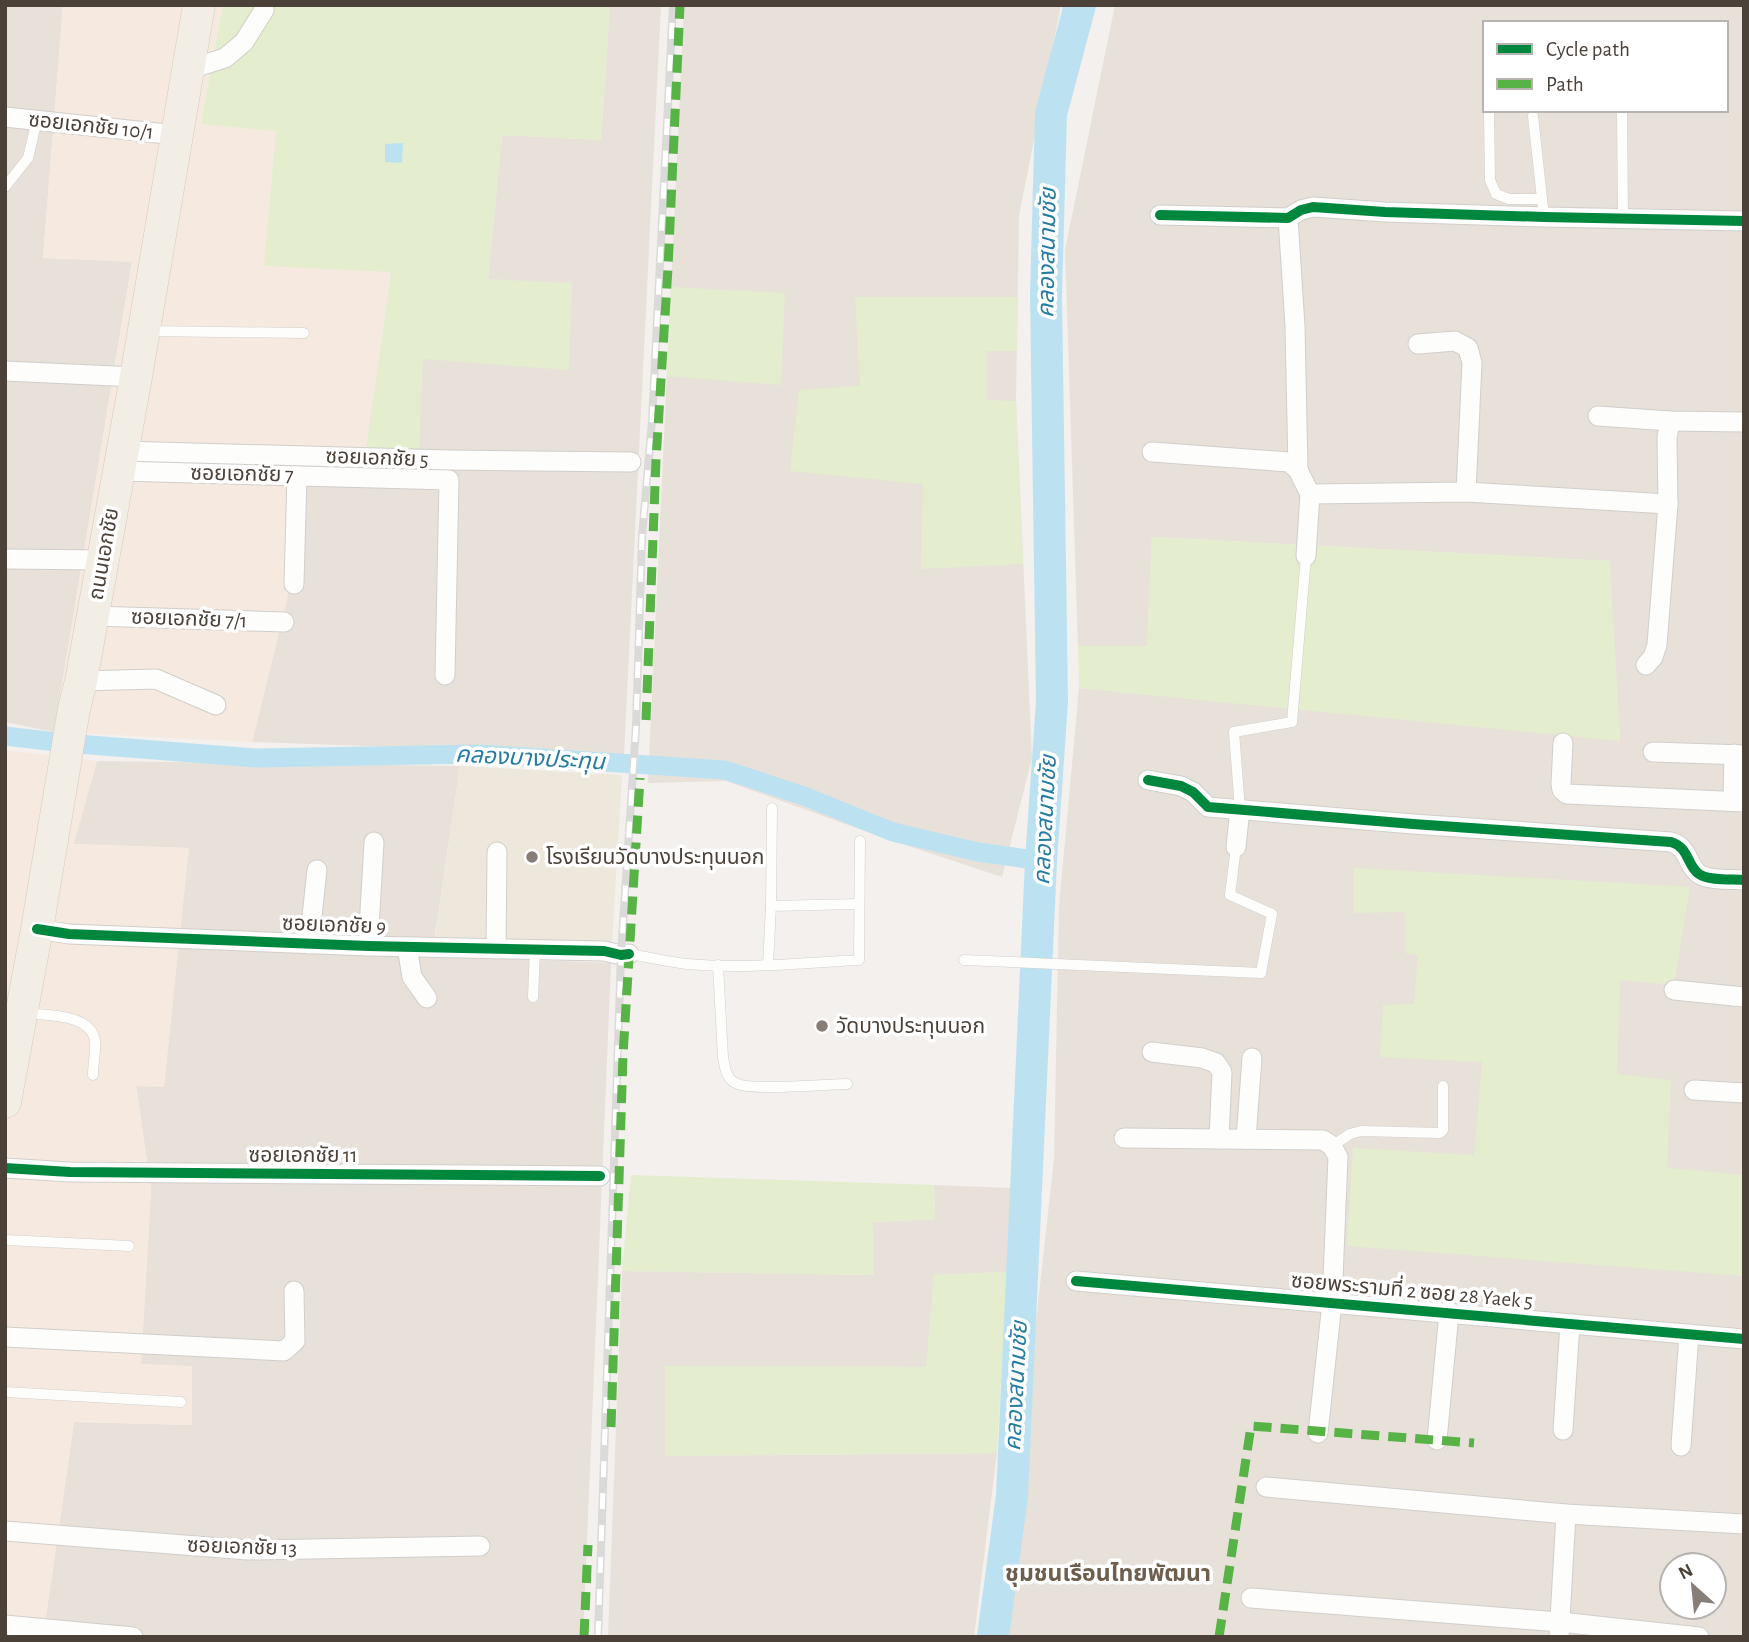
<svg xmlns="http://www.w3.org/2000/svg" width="1749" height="1642" viewBox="0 0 1749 1642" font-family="'Alegreya Sans','Noto Sans Thai',sans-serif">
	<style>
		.residential { fill: #e7e1da; fill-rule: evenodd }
		.commercial { fill: #f6eae0 }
		.education { fill: #eee7dc }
		.green { fill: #e4edcd }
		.water { fill: #bce2f2 }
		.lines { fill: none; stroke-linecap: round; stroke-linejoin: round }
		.canal { stroke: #bce2f2; stroke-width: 19 }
		.river { stroke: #bce2f2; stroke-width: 32 }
		.service-casing { stroke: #d1ceca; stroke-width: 11 }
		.minor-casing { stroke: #d1ceca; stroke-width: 21 }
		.primary-casing { stroke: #d6caba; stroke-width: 33 }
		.service { stroke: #fdfdfc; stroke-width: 10 }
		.minor { stroke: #fdfdfc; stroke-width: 19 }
		.primary { stroke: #f2ede5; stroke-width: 32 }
		.rail-casing { stroke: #dadad9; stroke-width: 8 }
		.rail { stroke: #fff; stroke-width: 5; stroke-dasharray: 16; stroke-linecap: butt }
		.quiet { stroke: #57b346; stroke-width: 9; stroke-dasharray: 18 9; stroke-linecap: butt }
		.cycleway-casing { stroke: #fff; stroke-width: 15 }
		.cycleway { stroke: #00873e; stroke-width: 10 }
		.poi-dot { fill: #867e77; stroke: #fff; stroke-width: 2.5 }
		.labels { text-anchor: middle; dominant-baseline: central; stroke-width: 7; stroke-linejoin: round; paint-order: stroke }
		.street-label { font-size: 21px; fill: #4b4138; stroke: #fff }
		.poi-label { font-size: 21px; fill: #4b4138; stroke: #fff; text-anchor: start }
		.water-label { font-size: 23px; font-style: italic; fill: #267ca3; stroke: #fff }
		.neighbourhood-label { font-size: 23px; font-weight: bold; fill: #6e5e4e; stroke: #fff }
	</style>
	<rect width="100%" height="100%" fill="#f3f0ed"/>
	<g class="residential">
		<path d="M5,5H63L43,258L132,261L54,732L5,722Z"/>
		<path d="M610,5H661L624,755L252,742L287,600L303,449L423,359L488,279L502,135L601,140Z"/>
		<path d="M684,5H1061L1019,215L1016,401L1032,758L1002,877L884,838L726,781L648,783Z"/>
		<path d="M1115,5H1744V1637H1001L1054,1159L1059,907L1079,688L1620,740L1609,561L1152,537L1147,647L1078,646L1065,250ZM1485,23H1726V110H1485ZM1672,1565H1714V1607H1672Z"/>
		<path d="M97,761L460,766L432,956L611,963L583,1637H43L74,1422L192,1425L141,1364L151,1189L136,1085L164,1086L188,848L73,844Z"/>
		<path d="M934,1185L1012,1188L1007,1272L934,1275L927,1367L666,1366V1456L997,1453L974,1637H608L622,1271L874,1275L873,1222L935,1219Z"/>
	</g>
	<g class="commercial">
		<path d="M63,5H223L202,124L276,130L265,266L391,271L366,450L303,449L287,600L252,742L54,732L132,262L43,258Z"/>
		<path d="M5,750L97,761L74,844L189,848L164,1087L136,1086L151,1189L141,1364L192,1366V1425L74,1422L43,1637H5Z"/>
	</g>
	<path class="education" d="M460,766L622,775L612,943L435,939Z"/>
	<g class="green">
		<path d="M223,5H610L601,140L502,135L488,279L572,283L569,370L423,359L419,454L366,450L391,272L264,266L276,131L201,124Z"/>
		<path d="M671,287L785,293L781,385L667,376Z"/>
		<path d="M855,297H1018L1017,351H987V400L1016,401L1023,564L921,569L923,484L790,471L799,390L860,386Z"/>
		<path d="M1152,537L1610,561L1620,741L1079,688L1078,646H1147Z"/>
		<path d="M1354,868L1690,887L1674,985L1620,980L1617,1074L1671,1080L1667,1168L1744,1175V1276L1347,1246L1353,1148L1474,1155L1482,1062L1380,1057L1383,1005L1414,1004L1418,955L1405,953V912L1354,913Z"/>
		<path d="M631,1175L934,1185L935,1219L873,1222L874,1275L622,1271Z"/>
		<path d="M1007,1272L997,1453L665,1456V1366L926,1367L934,1275Z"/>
	</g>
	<path class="water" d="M403,143L402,163L385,162V144Z"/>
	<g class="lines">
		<path class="canal" d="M5,736L65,743L256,758L481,754L725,770L804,796L893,832L978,852L1041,861"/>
		<path class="river" d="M993,1637L1012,1496L1041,861L1052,701L1046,294L1051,114L1080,5"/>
		<g class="service-casing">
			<g id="service">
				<path d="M1622,110L1623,219"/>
				<path d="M1489,113L1490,180L1496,194L1509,199H1542"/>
				<path d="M1533,116L1544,217"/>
				<path d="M5,187L28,158L37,120"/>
				<path d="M147,331L304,333"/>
				<path d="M1240,809L1234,732L1292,722L1306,556"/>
				<path d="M771,906L772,808"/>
				<path d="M629,954C648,957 668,962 687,964C744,969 802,963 859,960L860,841"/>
				<path d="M964,960L1261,973L1272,914L1230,895L1236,847"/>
				<path d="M718,965L723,1057C725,1068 726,1080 738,1084C755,1091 825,1084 847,1084"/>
				<path d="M768,965L771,906L859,904"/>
				<path d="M533,997L535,950"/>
				<path d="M26,1013C46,1016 91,1013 95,1041C96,1051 93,1064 93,1075"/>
				<path d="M1332,1146L1350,1134L1361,1131L1440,1133L1443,1130V1086"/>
				<path d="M5,1240L129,1246"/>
				<path d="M5,1392L181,1402"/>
			</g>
		</g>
		<g class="minor-casing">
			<g id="minor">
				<path d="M187,70L225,58L244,42L264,10"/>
				<path d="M5,117L176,135"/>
				<path d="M1160,215L1288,218L1301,210L1313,207L1385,212L1544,217L1744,221"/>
				<path d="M1288,218L1295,326L1298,470"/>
				<path d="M1418,344L1455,341L1468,348L1472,363L1466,492"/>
				<path d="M5,371L136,377"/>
				<path d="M1598,416L1670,421L1744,422"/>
				<path d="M123,451L449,460L631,462"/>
				<path d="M1152,452L1289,462L1298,470L1310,494L1466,492L1668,504"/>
				<path d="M119,471L449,480L445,675"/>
				<path d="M1306,556L1310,494"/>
				<path d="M5,559L103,560"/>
				<path d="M294,584L297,476"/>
				<path d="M93,616L284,622"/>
				<path d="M1646,665L1653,657L1657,645L1668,504L1667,438L1670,421"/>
				<path d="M81,681L156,679L216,705"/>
				<path d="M1563,743L1561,784L1562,790L1567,794L1744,802"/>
				<path d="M1653,752L1744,755"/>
				<path d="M1148,780L1181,786L1193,792L1208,807L1413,824L1671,842C1689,847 1687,866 1699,874C1709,881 1732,879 1744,880"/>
				<path d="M1733,801L1734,754"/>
				<path d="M1236,847L1240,809"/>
				<path d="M37,929L69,934L368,946L604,951L621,955L629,954"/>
				<path d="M309,944L317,870"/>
				<path d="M368,946L374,842"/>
				<path d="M407,947L412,977L427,998"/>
				<path d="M496,949L497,852"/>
				<path d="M1674,990L1744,997"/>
				<path d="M1152,1052L1202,1058L1216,1063L1222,1072L1219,1139"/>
				<path d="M1694,1090L1744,1093"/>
				<path d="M1124,1138L1323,1140L1332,1146L1338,1157L1332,1303L1318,1433"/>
				<path d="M1246,1139L1252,1058"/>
				<path d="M5,1168L70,1172L600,1176"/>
				<path d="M1076,1281L1744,1339"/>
				<path d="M5,1337L284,1351L295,1341L294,1291"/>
				<path d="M1563,1430L1570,1324"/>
				<path d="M1437,1440L1449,1313"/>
				<path d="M1681,1446L1689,1334"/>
				<path d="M1266,1487L1566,1514L1744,1524"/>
				<path d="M5,1531L248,1550L480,1546"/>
				<path d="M1251,1598L1560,1622L1699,1637"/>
				<path d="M5,1625L133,1637"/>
				<path d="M1559,1637L1566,1514"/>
			</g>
		</g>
		<g class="primary-casing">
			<path id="primary" d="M5,1102L37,929L74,709L81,681L136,377L199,5"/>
		</g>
		<use href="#service" class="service"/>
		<use href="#minor" class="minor"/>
		<use href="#primary" class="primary"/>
		<g class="rail-casing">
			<path id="rail" d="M598,1637L621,955L636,726L642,537L652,421L673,5"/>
		</g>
		<use href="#rail" class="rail"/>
		<g class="quiet">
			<path d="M646,720L656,460L668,268L680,5"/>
			<path d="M611,1427L623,1055L640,778"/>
			<path d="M584,1637L588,1545"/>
			<path d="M1219,1637L1251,1426L1474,1443"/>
		</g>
		<g class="cycleway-casing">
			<g id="cycleway">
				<path d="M1160,215L1288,218L1301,210L1313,207L1385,212L1544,217L1744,221"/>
				<path d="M1148,780L1181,786L1193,792L1208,807L1413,824L1671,842C1689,847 1687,866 1699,874C1709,881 1732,879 1744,880"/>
				<path d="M37,929L69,934L368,946L604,951L621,955L629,954"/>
				<path d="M5,1168L70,1172L600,1176"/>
				<path d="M1076,1281L1744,1339"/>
			</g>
		</g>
		<use href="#cycleway" class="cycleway"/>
	</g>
	<g class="poi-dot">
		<circle cx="532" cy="857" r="7"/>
		<circle cx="822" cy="1026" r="7"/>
	</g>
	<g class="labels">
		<g class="street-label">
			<text transform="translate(91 126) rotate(6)">ซอยเอกชัย 10/1</text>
			<text transform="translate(377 458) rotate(2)">ซอยเอกชัย 5</text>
			<text transform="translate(242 474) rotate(1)">ซอยเอกชัย 7</text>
			<text transform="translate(104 554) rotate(-80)">ถนนเอกชัย</text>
			<text transform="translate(189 619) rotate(2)">ซอยเอกชัย 7/1</text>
			<text transform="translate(334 925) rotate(2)">ซอยเอกชัย 9</text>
			<text x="303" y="1155">ซอยเอกชัย 11</text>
			<text transform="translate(1412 1291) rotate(5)">ซอยพระรามที่ 2 ซอย 28 Yaek 5</text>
			<text transform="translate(242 1547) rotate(2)">ซอยเอกชัย 13</text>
		</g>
		<g class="poi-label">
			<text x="546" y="857">โรงเรียนวัดบางประทุนนอก</text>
			<text x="836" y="1026">วัดบางประทุนนอก</text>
		</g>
		<g class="water-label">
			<text transform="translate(1048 253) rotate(-89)">คลองสนามชัย</text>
			<text transform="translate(530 759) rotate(3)">คลองบางประทุน</text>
			<text transform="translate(1046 820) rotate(-87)">คลองสนามชัย</text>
			<text transform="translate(1017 1386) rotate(-87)">คลองสนามชัย</text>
		</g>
		<g class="neighbourhood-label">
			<text x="1108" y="1574">ชุมชนเรือนไทยพัฒนา</text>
		</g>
	</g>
	<rect width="1749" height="1642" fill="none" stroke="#4b4138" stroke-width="14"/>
	<rect x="1483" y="21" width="245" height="91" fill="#ffffff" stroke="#b7b3af" stroke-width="2"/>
	<rect x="1497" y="44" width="35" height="10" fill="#00873e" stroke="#b7b3af" stroke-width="2"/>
	<text x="1546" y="56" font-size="21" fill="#4b4138">Cycle path</text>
	<rect x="1497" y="79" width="35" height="10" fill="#57b346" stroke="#b7b3af" stroke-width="2"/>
	<text x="1546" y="91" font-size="21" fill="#4b4138">Path</text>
	<g transform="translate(1693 1586) rotate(333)"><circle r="33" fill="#ffffff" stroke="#b7b3af" stroke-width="2"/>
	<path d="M0-5L12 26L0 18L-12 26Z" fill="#867e77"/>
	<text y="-10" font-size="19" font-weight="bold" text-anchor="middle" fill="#4b4138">N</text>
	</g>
</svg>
